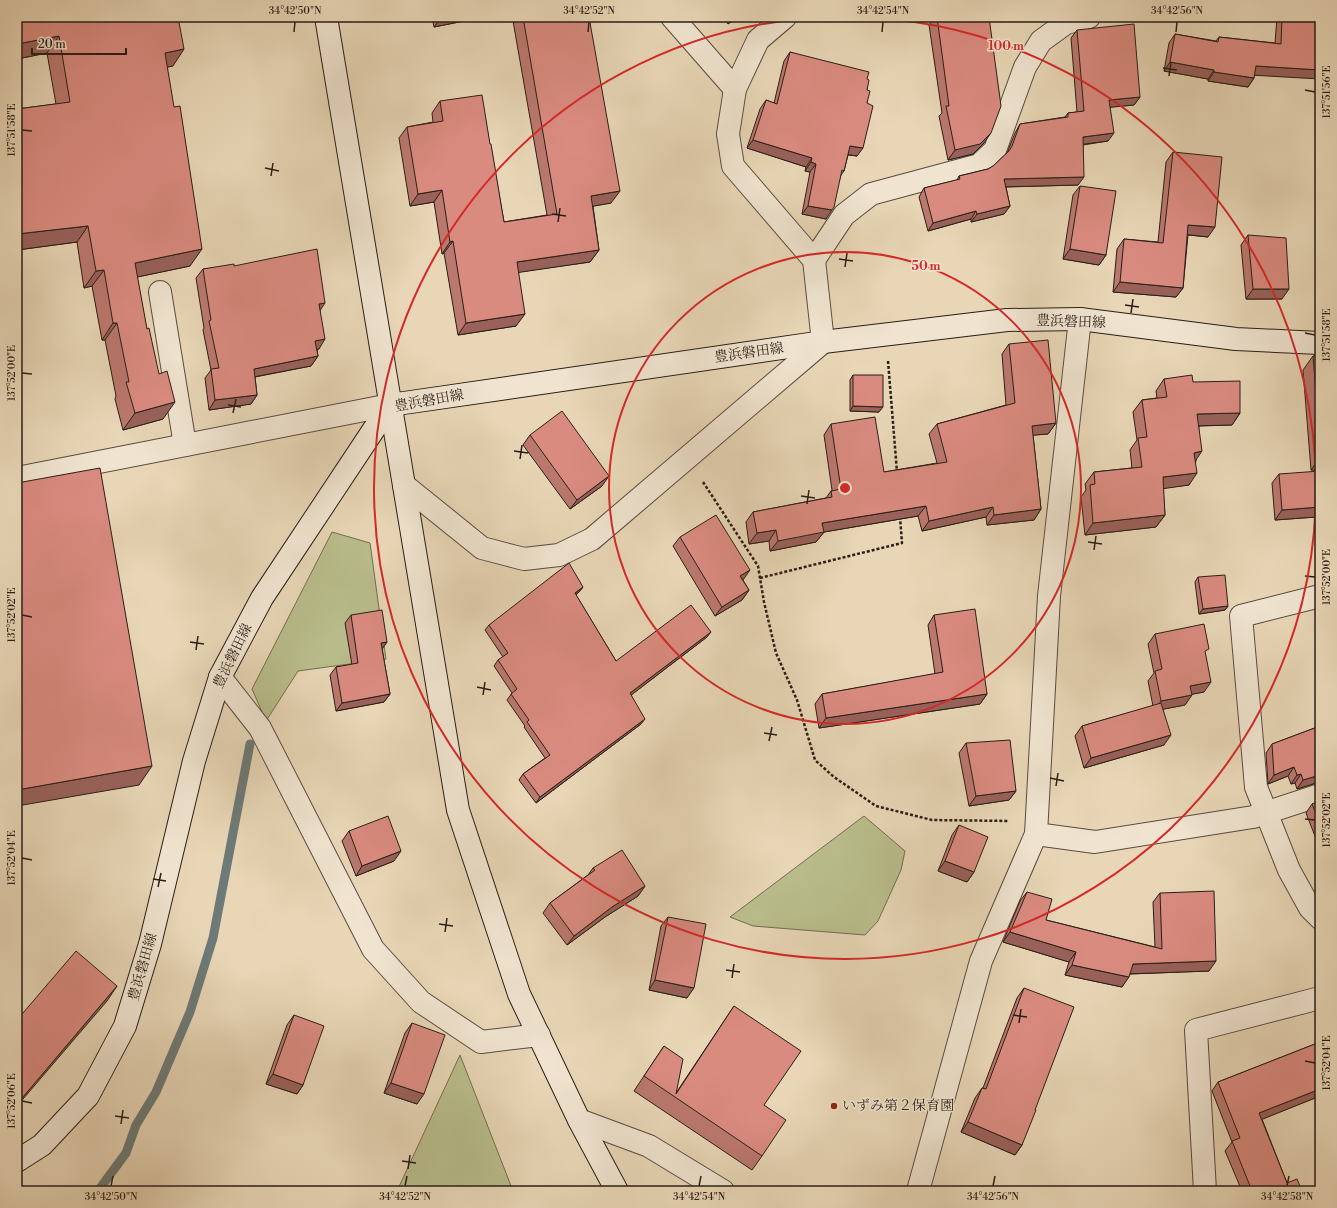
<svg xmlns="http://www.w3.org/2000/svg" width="1337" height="1208" viewBox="0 0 1337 1208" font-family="'Libre Bodoni','Noto Serif JP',serif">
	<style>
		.green { fill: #b9bd8c; stroke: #716e52 }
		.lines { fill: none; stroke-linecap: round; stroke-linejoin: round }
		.stream { stroke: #6d7a78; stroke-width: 9 }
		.street-casing { stroke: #594c3f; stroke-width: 24 }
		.secondary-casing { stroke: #291e17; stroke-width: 24 }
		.path { stroke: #291e17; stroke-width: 2.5; stroke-dasharray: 3 2; stroke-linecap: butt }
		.street { stroke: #f0e4d0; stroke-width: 22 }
		.secondary { stroke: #f0e4d0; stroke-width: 22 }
		.wall { fill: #bb786e; stroke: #291e17 }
		.shaded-wall { fill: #99615a; stroke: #291e17 }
		.building { fill: #da8b80; stroke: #291e17 }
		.ticks { fill: none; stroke: #291e17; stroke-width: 1.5 }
		.ring { fill: none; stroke: #d62828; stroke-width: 2 }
		.poi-dot { fill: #8f2418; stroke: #f0e4d0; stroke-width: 1.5 }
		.labels { text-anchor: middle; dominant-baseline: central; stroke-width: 3; stroke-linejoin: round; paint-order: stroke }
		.street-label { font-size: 14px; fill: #291e17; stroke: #f0e4d0 }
		.poi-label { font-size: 14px; fill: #291e17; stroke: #f0e4d0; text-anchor: start }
		.centre { fill: #d62828; stroke: #f0e4d0; stroke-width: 2 }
		.ring-label { font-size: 12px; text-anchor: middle; font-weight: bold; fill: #d62828; stroke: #f0e4d0; stroke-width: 3; stroke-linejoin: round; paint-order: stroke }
		.neatline { fill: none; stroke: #291e17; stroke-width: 1.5 }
		.ticks-label { font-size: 10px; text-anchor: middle; fill: #291e17 }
	</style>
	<rect width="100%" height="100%" fill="#e8d6b6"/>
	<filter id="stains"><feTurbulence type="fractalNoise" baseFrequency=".005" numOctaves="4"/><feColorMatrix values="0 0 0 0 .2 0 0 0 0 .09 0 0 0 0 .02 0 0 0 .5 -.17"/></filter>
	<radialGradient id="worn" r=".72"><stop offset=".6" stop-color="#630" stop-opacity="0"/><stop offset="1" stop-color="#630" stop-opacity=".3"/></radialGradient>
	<g class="green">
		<path d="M332,532L370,543L386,659L298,671L266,721L252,689Z"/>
		<path d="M864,816L905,851L901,870L878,921L865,935L753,926L730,917Z"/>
		<path d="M460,1055L513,1191H397Z"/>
	</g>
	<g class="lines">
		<path class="stream" d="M98,1191L126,1153L136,1125L156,1092L190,1012L213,938L250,744"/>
		<g class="street-casing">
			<g id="street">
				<path d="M672,17L735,89"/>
				<path d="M814,260L844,215L871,194L979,165L995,150L1025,67L1041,41L1066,23L1089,17"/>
				<path d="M160,292L185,445"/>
				<path d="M1080,319L1049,596L1036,834L1095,842L1253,817L1320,795"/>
				<path d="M17,478L390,405"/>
				<path d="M404,485L482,548L524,559L559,555L592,539L823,342L814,260L733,166L728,134L735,89L758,40L785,17"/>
				<path d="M1320,596L1241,616L1256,787L1289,870L1310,908L1320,918"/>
				<path d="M220,677L260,728L373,949L421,1002L481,1042L539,1035"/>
				<path d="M579,1120L649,1146L723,1191"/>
				<path d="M918,1191L981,961L1036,834"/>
				<path d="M1205,1191L1196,1030L1320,998"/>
			</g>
		</g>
		<g class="secondary-casing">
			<g id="secondary">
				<path d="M326,17L458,810L519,994L579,1120L617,1191"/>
				<path d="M17,1161L42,1145L88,1096L125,1026L150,944L194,761L220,677L262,598L390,405L823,342L1007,320L1080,319L1236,339L1320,343"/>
			</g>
		</g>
		<g class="path">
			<path d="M888,361L897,472"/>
			<path d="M703,482L758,566L764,602L776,653L797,700L815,760L834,777L876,806L932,820L1009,821"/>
			<path d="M760,578L902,543L900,517"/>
		</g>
		<use href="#street" class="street"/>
		<use href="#secondary" class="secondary"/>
	</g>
	<g class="wall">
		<path d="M17,17L173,66L167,67L190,266L137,277L163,419L123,430L115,399L116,396L105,340H102L92,286L84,288L77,242L17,250V109L56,104L47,53L17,59Z"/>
		<path d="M432,17H467L464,21L434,27Z"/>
		<path d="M516,17H589L611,203L593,206L599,250L590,262L518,272L516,326L458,335L444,253L442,254L434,202L410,206L399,138L407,127L433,122L432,113L440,101L490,144L504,222L547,215L513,21Z"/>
		<path d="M723,17H737L728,24Z"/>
		<path d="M935,17H989L984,143L973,154L948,160L939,116L942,113L929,25Z"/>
		<path d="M1277,17H1320L1254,75V78L1248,87L1208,81V79L1164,71L1169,43L1175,34L1216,41L1219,37L1275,43Z"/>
		<path d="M1077,30L1140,97L1134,105L1110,107L1108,141L1083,145L1078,185L1006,187L1010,206L1004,214L971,222V219L928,231L919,197L924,188L957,180L959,176L988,169L993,166L1007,153L1015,133L1020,124L1065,117L1068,113L1077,112L1071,38Z"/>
		<path d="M790,52L867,79V103L857,156L848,155L844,171L841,175L826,219L802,214L810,172L805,171L806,167L747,148L760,109L766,100L774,103L784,61Z"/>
		<path d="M1173,152L1208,237L1188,235L1183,288L1176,297L1113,292L1117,249L1124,239L1158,242L1166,162Z"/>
		<path d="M1080,186L1106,255L1099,265L1063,259L1073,195Z"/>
		<path d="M1248,235L1282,299H1246L1241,245Z"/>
		<path d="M234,266L320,310L319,349H317L318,356L311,366L255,377L257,395L251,404L209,410L205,378L211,370L203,330L204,328L196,278L203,269Z"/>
		<path d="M1009,344L1056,423L1048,434L1033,435L1041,509L1034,520L987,525L986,517L922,531L918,516L824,532L816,542L770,551L769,541L749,544L746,522L753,512L826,498L831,491L832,490L824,435L831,424L884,472L937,463L929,434L937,424L1006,405L1002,354Z"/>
		<path d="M1313,356H1320V470H1311L1303,370Z"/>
		<path d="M853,375L879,412L850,411V380Z"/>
		<path d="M1164,379L1193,382L1240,413L1232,425L1199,426L1196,461L1189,485L1163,488L1165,515L1156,527L1085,535L1081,497L1086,490L1085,484L1094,472L1132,468L1130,450L1137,440L1133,412L1142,400L1157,398L1156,391Z"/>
		<path d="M530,435L602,486L570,509L523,445Z"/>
		<path d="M1279,474L1316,517L1275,520L1272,483Z"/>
		<path d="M680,537L743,580L749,590L742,600L715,616L673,546Z"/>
		<path d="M1198,577L1228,606L1225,610L1199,614L1195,582Z"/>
		<path d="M583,587L579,592L576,595L616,661L707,637L631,695L641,724L536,803L519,780L523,774L545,758L524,727L525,726L507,700L512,693L494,666L498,660L503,657L485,630L489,625Z"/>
		<path d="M351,615L387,642L382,649L390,694L384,702L336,711L330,675L336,667L352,665L345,623Z"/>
		<path d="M934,615L987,694L980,704L819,728L815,704L822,694L935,674L928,625Z"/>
		<path d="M1155,634L1205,654L1204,692L1192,694L1185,705L1163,709L1164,745L1084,768L1075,736L1082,726L1153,706L1148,681L1154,673L1148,644Z"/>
		<path d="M1320,726V783H1316L1297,789L1295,783L1291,784L1288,776L1268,784L1266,753L1272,744Z"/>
		<path d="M966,743L1016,791L1009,800L969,806L959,753Z"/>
		<path d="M1320,801V849L1306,813L1312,804Z"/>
		<path d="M959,825L974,872L967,882L938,871L952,835Z"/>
		<path d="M349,831L394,861L356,876L342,841Z"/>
		<path d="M593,868L645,886L638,896L605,917L567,945L543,913L550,903L588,875Z"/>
		<path d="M1027,892L1046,920L1155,947L1153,902L1160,893L1209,971L1130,974L1122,987L1065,975L1069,962L1003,942L1020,901Z"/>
		<path d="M668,917L687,998L649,990L661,926Z"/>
		<path d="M1024,988L1022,1145L1015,1155L961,1132L975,1098L982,1088H983L1017,998Z"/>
		<path d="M734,1006L764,1105L762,1156L752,1170L634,1091L664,1046L676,1093Z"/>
		<path d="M294,1015L303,1085L297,1094L266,1084L287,1025Z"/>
		<path d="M412,1023L417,1104L384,1093L405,1033Z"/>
		<path d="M1320,1042V1096L1262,1119L1287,1183L1302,1191H1242L1225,1151L1232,1142L1212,1091L1218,1082Z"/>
	</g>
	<g class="shaded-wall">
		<path d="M443,17H467L464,21L434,27L441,18Z"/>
		<path d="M733,17H737L728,24Z"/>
		<path d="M59,36L47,53L17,59V44Z"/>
		<path d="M184,49L173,66L153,70L165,53Z"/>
		<path d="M1170,62L1214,70L1208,79L1164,71Z"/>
		<path d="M1256,66L1320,70V79L1250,75Z"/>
		<path d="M1214,72L1254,78L1248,87L1208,81Z"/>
		<path d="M1140,97L1134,105L1103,108L1109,100Z"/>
		<path d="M991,133L984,143L973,154L948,160L955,150Z"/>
		<path d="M1114,133L1108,141L1077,145L1083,137Z"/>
		<path d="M753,140L812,158L806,167L747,148Z"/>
		<path d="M850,146L863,148L857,156L844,154Z"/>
		<path d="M811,162L816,164L810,172L805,171Z"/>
		<path d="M1084,177L1078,185L998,187L1004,179Z"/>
		<path d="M442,190L434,202L410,206L418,194Z"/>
		<path d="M620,191L611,203L583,208L591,196Z"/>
		<path d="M808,206L832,210L826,219L802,214Z"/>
		<path d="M1010,206L1004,214L971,222L977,214Z"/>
		<path d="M976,211L971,219L928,231L933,223Z"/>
		<path d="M1188,225L1215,227L1208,237L1182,234Z"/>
		<path d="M88,226L77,242L17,250V234Z"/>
		<path d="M453,241L444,253L442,254L450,242Z"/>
		<path d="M202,249L190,266L123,280L135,263Z"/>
		<path d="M1070,249L1106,255L1099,265L1063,259Z"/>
		<path d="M599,250L590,262L508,274L517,262Z"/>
		<path d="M104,270L92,286L84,288L96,271Z"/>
		<path d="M1120,282L1183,288L1176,297L1113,292Z"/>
		<path d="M1253,289H1289L1282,299H1246Z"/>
		<path d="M325,303L319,312V304Z"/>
		<path d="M525,314L516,326L458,335L466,323Z"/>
		<path d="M113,323H117L105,340H102Z"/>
		<path d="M325,339L319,349L309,350L315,341Z"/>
		<path d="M318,356L311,366L248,378L254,369Z"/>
		<path d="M257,395L251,404L209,410L215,400Z"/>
		<path d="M175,402L163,419L123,430L135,413Z"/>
		<path d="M853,406L883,407L879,412L850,411Z"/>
		<path d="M1240,413L1232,425L1189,426L1197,414Z"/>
		<path d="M1056,423L1048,434L1024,436L1032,426Z"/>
		<path d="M1202,451L1194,463V453Z"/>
		<path d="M1320,457V470H1311Z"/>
		<path d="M1197,473L1189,485L1154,490L1163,477Z"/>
		<path d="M609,476L602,486L570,509L577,500Z"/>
		<path d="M926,506L918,516L824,532L816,542L770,551L778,541L822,523Z"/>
		<path d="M993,507L986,517L922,531L929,521Z"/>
		<path d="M1320,507V511L1316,517L1275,520L1282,510Z"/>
		<path d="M1041,509L1034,520L987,525L994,515Z"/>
		<path d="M1165,515L1156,527L1085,535L1093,523Z"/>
		<path d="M776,530L769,541L749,544L757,533Z"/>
		<path d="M750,570L743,580L740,576Z"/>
		<path d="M583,587L579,592L571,598L575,593Z"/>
		<path d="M749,590L742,600L715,616L722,607Z"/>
		<path d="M1228,606L1225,610L1199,614L1203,609Z"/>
		<path d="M711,632L707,637L626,699L630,693Z"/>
		<path d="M387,642L381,650V643Z"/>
		<path d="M1211,682L1204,692L1183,696L1190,686Z"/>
		<path d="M390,694L384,702L336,711L342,703Z"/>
		<path d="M987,694L980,704L819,728L826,718Z"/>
		<path d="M1192,695L1185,705L1154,711L1161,701Z"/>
		<path d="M645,719L641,724L536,803L540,797Z"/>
		<path d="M1171,735L1164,745L1084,768L1091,758Z"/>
		<path d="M152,766L139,785L17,806V790Z"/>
		<path d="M1294,767L1288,776L1268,784L1274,775Z"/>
		<path d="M1301,774L1295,783L1291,784L1297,775Z"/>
		<path d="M1320,775V783H1316L1297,789L1303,780Z"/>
		<path d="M1016,791L1009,800L969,806L976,796Z"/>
		<path d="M401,851L394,861L356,876L362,866Z"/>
		<path d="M945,861L974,872L967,882L938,871Z"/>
		<path d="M645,886L638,896L605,917L567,945L574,936L612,907Z"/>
		<path d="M1010,932L1076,952L1069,962L1003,942Z"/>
		<path d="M1216,961L1209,971L1126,974L1133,964Z"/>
		<path d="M1072,965L1129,977L1122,987L1065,975Z"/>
		<path d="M655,980L694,988L687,998L649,990Z"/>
		<path d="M117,986L107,1001L17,1106V1104Z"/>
		<path d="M273,1074L303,1085L297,1094L266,1084Z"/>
		<path d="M391,1083L424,1094L417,1104L384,1093Z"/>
		<path d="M1320,1089V1096L1253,1123L1259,1113Z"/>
		<path d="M968,1122L1022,1145L1015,1155L961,1132Z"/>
	</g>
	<g class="building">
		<path d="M17,17H178L184,49L165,53L174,107L180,106L202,249L135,263L147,329L149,328L159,374L167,371L175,402L135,413L126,382H129L117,323H113L104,270L96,271L88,226L17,234V109L70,102L59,36L17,44Z"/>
		<path d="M523,17H589L620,191L591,196L599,250L517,262L525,314L466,323L453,241L450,242L442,190L418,194L407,127L443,121L440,101L482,95L490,144H491L504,222L557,214Z"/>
		<path d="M937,17H989L1001,106L991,133L980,144L955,150L946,106H949Z"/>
		<path d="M1282,17H1320V70L1256,66L1254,78L1214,72V70L1170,62L1175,34L1218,42L1219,37L1281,44Z"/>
		<path d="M1134,24L1140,97L1109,100L1114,133L1083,137L1084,177L1004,179L1010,206L977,214L976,211L933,223L924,188L960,179L959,176L988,169L993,166L1009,151L1012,146L1020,124L1068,117V113L1084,111L1077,30Z"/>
		<path d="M790,52L869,72L867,79L869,80L867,90L870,91L867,103L873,106L863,148L850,146L844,171L842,170L834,207L832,210L808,206L816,164L811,162L812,158L753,140L766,100L777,104Z"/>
		<path d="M1173,152L1222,157L1215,227L1188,225L1183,288L1120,282L1124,239L1163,243Z"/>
		<path d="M1080,186L1116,191L1106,255L1070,249Z"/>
		<path d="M1248,235L1286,238L1289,289H1253Z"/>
		<path d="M317,249L325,303L319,304L325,339L315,341L318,356L254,369L257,395L215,400L211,369L219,368L209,321L211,320L203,269L234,264V266Z"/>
		<path d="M1048,340L1056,423L1032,426L1041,509L994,515L993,507L929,521L926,506L822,523L824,532L778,541L776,530L757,533L753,512L832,497L831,491L841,489L831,424L875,417L884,472L947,462L937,424L1015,403L1009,344Z"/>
		<path d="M1313,356H1320V444Z"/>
		<path d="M853,375H883V407L853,406Z"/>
		<path d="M1192,375L1193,382L1240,381V413L1197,414L1202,451L1194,453L1197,473L1163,477L1165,515L1093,523L1090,485L1095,484L1094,472L1142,467L1138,438L1147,437L1142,400L1167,397L1164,379Z"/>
		<path d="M562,411L609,476L577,500L530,435Z"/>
		<path d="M17,413L18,422H17Z"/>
		<path d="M100,468L152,766L17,790V483Z"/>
		<path d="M1320,471V507L1282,510L1279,474Z"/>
		<path d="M716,515L750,570L740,576L749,590L722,607L680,537Z"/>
		<path d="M569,563L583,587L575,593L616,661L691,605L711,632L630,693L645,719L540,797L523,774L550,755L527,722L529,720L511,694L517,689L498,660L508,653L489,625Z"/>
		<path d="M1225,575L1228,606L1203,609L1198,577Z"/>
		<path d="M975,609L987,694L826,718L822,694L943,672L934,615Z"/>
		<path d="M382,610L387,642L381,643L390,694L342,703L336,667L358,663L351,615Z"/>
		<path d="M1204,624L1209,649L1205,651L1211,682L1190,686L1192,695L1161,701L1155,671L1162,669L1155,634Z"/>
		<path d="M1161,703L1171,735L1091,758L1082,726Z"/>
		<path d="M1320,726V775L1303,780L1301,774L1297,775L1294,767L1274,775L1272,744Z"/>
		<path d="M1010,740L1016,791L976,796L966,743Z"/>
		<path d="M1320,801V824L1312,804Z"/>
		<path d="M388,816L401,851L362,866L349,831Z"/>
		<path d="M959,825L988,837L974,872L945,861Z"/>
		<path d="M622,850L645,886L612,907L574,936L550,903L595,870L593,868Z"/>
		<path d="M1214,891L1216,961L1133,964L1129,977L1072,965L1076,952L1010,932L1027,892L1052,899L1046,920L1162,949L1160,893Z"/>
		<path d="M668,917L706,924L694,988L655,980Z"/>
		<path d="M76,951L117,986L17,1104V1020Z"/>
		<path d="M1024,988L1074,1007L1035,1110H1036L1022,1145L968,1122L982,1088L986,1089Z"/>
		<path d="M734,1006L801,1051L764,1105L786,1120L762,1156L644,1076L664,1046L683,1059L676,1094Z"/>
		<path d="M294,1015L324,1026L303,1085L273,1074Z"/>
		<path d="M412,1023L445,1035L424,1094L391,1083Z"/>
		<path d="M1320,1042V1089L1259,1113L1287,1183L1297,1179L1302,1191H1252L1232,1141L1240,1138L1218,1082Z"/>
	</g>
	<path class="ticks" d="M294,32L295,22M588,32L589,22M882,32L883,22M1176,32L1177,22M1163,68L1177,70M1169,76L1171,62M1305,90L1315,92M22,130L32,131M265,168L279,171M271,176L273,163M552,214L566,216M558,222L560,208M839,259L853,261M845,267L847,253M1125,305L1139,307M1131,313L1133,299M1305,333L1315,335M22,373L32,374M228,405L241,407M233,413L236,399M514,451L528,453M520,459L522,445M801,496L815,498M807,504L809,490M1088,542L1102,544M1094,550L1096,536M1305,576L1315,577M22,615L32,617M190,642L204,644M196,650L198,636M477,687L491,690M483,695L485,682M764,733L777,735M769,741L772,727M1050,778L1064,781M1056,786L1058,773M1305,819L1315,820M22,858L32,860M153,879L166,881M158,887L161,873M439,924L453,926M445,932L447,918M726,970L740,972M732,978L734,964M1013,1015L1027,1017M1019,1023L1021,1009M1305,1061L1315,1063M22,1101L32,1103M115,1116L129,1118M121,1124L123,1110M402,1161L416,1163M408,1169L410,1155M111,1186L113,1176M405,1186L407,1176M699,1186L701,1176M993,1186L995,1176M1287,1186L1289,1176"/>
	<g class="ring">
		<circle cx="845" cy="488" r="236"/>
		<path d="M849 17A471 471 0 1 1 841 17"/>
	</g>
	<circle class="poi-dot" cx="834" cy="1106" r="4"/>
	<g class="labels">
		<g class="street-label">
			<text transform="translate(1071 322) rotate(2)">豊浜磐田線</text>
			<text transform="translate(749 353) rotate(-8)">豊浜磐田線</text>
			<text transform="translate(429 401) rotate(-10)">豊浜磐田線</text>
			<text transform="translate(233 656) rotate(-64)">豊浜磐田線</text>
			<text transform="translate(143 967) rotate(-74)">豊浜磐田線</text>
		</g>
		<g class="poi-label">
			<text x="842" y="1106">いずみ第２保育園</text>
		</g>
	</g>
	<circle cx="845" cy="488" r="6" class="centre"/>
	<g class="ring-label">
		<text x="1006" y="50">100 m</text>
		<text x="926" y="270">50 m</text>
	</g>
	<rect width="1337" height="1208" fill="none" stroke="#e8d6b6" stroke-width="44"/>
	<path d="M32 48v6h94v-6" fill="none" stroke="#291e17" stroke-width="2"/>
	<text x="38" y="48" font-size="12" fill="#291e17" stroke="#f0e4d0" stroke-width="3" paint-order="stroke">20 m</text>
	<rect x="22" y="22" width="1293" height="1164" class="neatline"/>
	<g class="ticks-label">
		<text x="295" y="14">34°42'50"N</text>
		<text x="589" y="14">34°42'52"N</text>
		<text x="883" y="14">34°42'54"N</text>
		<text x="1177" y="14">34°42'56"N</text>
		<text transform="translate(1326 92) rotate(-90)" y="4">137°51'56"E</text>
		<text transform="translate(11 130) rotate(-90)" y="4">137°51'58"E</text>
		<text transform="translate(1326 335) rotate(-90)" y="4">137°51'58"E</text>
		<text transform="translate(11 373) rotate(-90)" y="4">137°52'00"E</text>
		<text transform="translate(1326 577) rotate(-90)" y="4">137°52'00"E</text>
		<text transform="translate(11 615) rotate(-90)" y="4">137°52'02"E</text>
		<text transform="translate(1326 820) rotate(-90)" y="4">137°52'02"E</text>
		<text transform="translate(11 858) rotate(-90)" y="4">137°52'04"E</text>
		<text transform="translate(1326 1063) rotate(-90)" y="4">137°52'04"E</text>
		<text transform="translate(11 1101) rotate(-90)" y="4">137°52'06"E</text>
		<text x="111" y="1200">34°42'50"N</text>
		<text x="405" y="1200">34°42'52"N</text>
		<text x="699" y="1200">34°42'54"N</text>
		<text x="993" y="1200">34°42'56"N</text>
		<text x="1287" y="1200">34°42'58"N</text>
	</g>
	<rect width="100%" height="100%" filter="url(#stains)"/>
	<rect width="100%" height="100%" fill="url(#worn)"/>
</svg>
